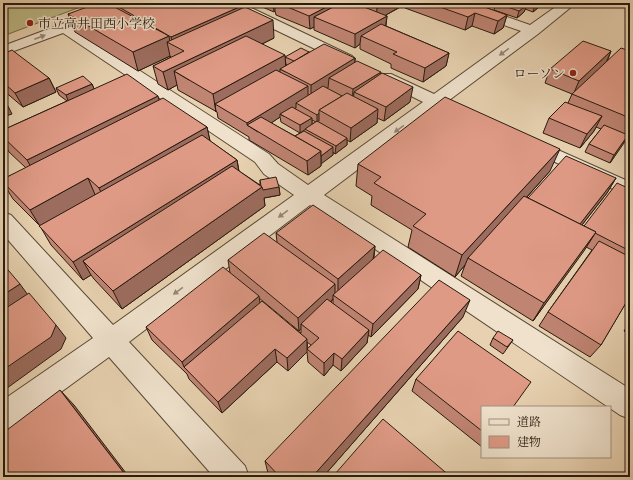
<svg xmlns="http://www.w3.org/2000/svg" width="633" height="480" viewBox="0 0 633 480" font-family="'Gentium Book Plus','Noto Serif JP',serif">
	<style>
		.green { fill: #bdb986; stroke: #726a4a }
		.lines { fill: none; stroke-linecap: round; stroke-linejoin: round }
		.minor-casing { stroke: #584836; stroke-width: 2 }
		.minor { fill: #efe1cc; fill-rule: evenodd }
		.wall { fill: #c08473; stroke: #281a0e; fill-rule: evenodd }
		.shaded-wall { fill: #9c6c5e; stroke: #281a0e }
		.building { fill: #df9a86; stroke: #281a0e }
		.oneway { fill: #958776 }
		.poi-dot { fill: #8f2418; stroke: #efe1cc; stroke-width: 1.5 }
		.labels { text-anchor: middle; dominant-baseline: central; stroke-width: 3; stroke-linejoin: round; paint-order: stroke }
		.far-poi-label { font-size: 13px; fill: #281a0e; stroke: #efe1cc; text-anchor: start }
	</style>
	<rect width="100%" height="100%" fill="#e7d1b0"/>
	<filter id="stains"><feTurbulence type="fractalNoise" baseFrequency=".005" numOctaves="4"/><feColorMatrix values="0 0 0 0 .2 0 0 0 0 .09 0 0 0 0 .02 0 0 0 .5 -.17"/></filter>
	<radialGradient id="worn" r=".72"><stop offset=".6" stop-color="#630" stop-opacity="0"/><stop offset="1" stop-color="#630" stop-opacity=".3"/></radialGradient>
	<path class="green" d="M3,3H91L3,36Z"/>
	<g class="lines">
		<g class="minor-casing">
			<g id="minor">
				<path d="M118,3H137L135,6L75,29L269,154L278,164L308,185L423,102L379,80L377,77L379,74H391L434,94L521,31L450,6L448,3H467L530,25L561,3H576L538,34L448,101L456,107L454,111L448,112L438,109L324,195L630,389V419L620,415L310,205L129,342L245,466L249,477H214L109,357L13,427L3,431V400L93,338L3,234V212L11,215L113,325L294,195L264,174L255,162L63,33L3,55V46Z"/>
				<path d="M224,3H241L352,56L355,59L352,62H342L226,6Z"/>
				<path d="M531,138L630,182V197L525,148L522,144L525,140Z"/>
			</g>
		</g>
		<use href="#minor" class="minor"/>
	</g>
	<g class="wall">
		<path d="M110,3H243L246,8L274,38L262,44L285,66L287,65H286L285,57L309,52L355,58V62L380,74L410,102L384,121L377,118V123L350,142L347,140V145L335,154L333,152V155L321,163V166L308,175L249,140V137L218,118L217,112L178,90L177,85L168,90L158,84L153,66L171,57L170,56L138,71L75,32L68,14L111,5ZM280,117L281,122L300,133L295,136L271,123ZM312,120L316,122L312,124Z"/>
		<path d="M253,3H473L507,15L503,28L494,34L472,26L465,30L405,8L406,4L386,15L387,16L386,26L449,53L446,66L423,82L391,68V64L360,49V44L355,48L314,30V27L310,29L276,15L275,11L274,12Z"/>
		<path d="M496,3L522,4V3H540L539,7L533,12L525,9L524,12L517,18L494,10Z"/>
		<path d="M611,51L607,62L630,51V141L626,139L610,163L585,152L589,144L601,129L596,127L594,131L580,148L543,133L549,118L568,103L572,94L545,83L550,69Z"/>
		<path d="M3,54L49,78L56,92L23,107L3,90Z"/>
		<path d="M92,84L94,89L159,100L207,127L210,141L237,160L239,171L260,185V180L279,187L280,195L264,198L265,206L122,309L94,279L91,275L83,280L51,245L40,226L13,199L3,183V179L26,168L9,152L3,141V130L67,101L59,95L56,88Z"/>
		<path d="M358,164L550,171L527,197L528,198L616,178L607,193L582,225L584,226L630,189V296L601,345L590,357L539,326L548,312L592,250L586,247L533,321L461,276L465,265L455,277L408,247L412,230L371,205L372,196L356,186Z"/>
		<path d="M276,233L375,246L374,258L421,275L418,289L371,337L368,335L367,343L341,371L333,365L324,376L308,362L307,352L288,371L277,362L222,413L189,379L187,374L152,340L146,327L230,273L228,260L277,242ZM259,298L299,331L301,329V333L260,303ZM333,299V304L331,302ZM307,342L311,345L308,349Z"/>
		<path d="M463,317L323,477H271L268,473L265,461Z"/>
		<path d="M630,321V335L624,331Z"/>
		<path d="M493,338L513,340L503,354L490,345Z"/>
		<path d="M416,379L482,407V447L412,391Z"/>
		<path d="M335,474L451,477H335Z"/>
	</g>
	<g class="shaded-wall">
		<path d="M273,3H275V11L274,12Z"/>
		<path d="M334,3H342L314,17V27L310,29L309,16Z"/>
		<path d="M386,3H406L376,21L377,8Z"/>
		<path d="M537,3H540L539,7L533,12L535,5Z"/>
		<path d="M246,4L248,22L173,45L171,37Z"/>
		<path d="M527,5L524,12L517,18L519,11Z"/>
		<path d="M475,13L472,26L465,30L468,17Z"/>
		<path d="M507,15L503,28L494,34L498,21Z"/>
		<path d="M387,16L385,29L361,36L360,44L355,48V34Z"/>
		<path d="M273,20L274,38L189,80L174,71L177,85L168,90L163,72Z"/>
		<path d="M169,36L170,43L167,42L170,56L138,71L133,52Z"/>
		<path d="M611,51L605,65L573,95L579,81Z"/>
		<path d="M449,53L446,66L423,82L425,68Z"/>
		<path d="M285,55L286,72L280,69V76L215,104L216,112L213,94Z"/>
		<path d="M355,58L354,72L329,78L328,88L311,99V85Z"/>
		<path d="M381,72L379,86L354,92L353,103L352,104L353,89Z"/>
		<path d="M49,78L56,92L23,107L15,93Z"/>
		<path d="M92,84L95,91L69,103L66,95Z"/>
		<path d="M308,86V100L296,103V108L283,116L280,114V117L258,132L247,125V123Z"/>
		<path d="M413,87L410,102L384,121L386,107Z"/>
		<path d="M158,96L163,115L38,179L27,160Z"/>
		<path d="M8,106L12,114L3,117V108Z"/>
		<path d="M378,109L377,123L350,142L351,128Z"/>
		<path d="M319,113V121L317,122V115Z"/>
		<path d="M602,116L594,131L580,148L587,134Z"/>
		<path d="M312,118V125L300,133V125Z"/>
		<path d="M207,127L211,146L108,207L99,188Z"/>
		<path d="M628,135L624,143L610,163L614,155Z"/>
		<path d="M347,138V145L335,154L336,146Z"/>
		<path d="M333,147V155L321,164V156Z"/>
		<path d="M560,149L550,171L471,259L468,258L465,265L455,277L462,255Z"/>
		<path d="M321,151V166L308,175L307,161Z"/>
		<path d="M237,160L240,179L83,261L91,275L83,280L73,262Z"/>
		<path d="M88,178L96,197L41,228L30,210Z"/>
		<path d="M616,178L607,193L571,239L579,225Z"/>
		<path d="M262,187H279L280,195L264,198L265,206L122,309L113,291Z"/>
		<path d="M596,232L584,251L533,321L544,303Z"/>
		<path d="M375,246L373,260L338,292V279Z"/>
		<path d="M421,275L418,289L371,337L373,324Z"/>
		<path d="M20,284L33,302L3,322V295Z"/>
		<path d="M335,284V296L333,295V299L304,326L301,324V329L299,331L298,318Z"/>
		<path d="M259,296L261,309L184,367L182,362Z"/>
		<path d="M470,300L463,317L323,477H312Z"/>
		<path d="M56,325L66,338L61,349L3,391V370Z"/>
		<path d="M369,330L367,343L341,371L342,359Z"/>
		<path d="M307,339V352L288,371L287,358Z"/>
		<path d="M275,349L277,362L222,413L218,402Z"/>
		<path d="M334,353L333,365L324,376V363Z"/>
		<path d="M60,390L74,405L129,477H127Z"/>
	</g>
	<g class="building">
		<path d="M98,3H107L169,36L133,52L68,14Z"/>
		<path d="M112,3H190L198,7L207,3H243L246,4L171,37Z"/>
		<path d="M190,3H207L198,7Z"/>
		<path d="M278,3H334L309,16Z"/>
		<path d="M341,3H354L387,16L355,34L314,17Z"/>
		<path d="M365,3H386L377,8Z"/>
		<path d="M429,3H473L507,15L498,21L475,13L468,17Z"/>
		<path d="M496,3H520L527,5L519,11Z"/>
		<path d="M530,3H537L535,5Z"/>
		<path d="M245,7L273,20L163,72L153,66L184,51L167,42Z"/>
		<path d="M381,24L449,53L425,68L393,54L397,52L361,36Z"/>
		<path d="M246,36L285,55L213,94L174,71Z"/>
		<path d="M583,41L611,51L579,81L550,69Z"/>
		<path d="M324,44L355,58L311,85L280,69Z"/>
		<path d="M301,48L309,52L294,61L285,57Z"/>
		<path d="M621,48L630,51V118L572,94Z"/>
		<path d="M12,50L49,78L15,93L3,82V54Z"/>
		<path d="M357,61L381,72L353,89L329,78Z"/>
		<path d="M276,70L308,86L247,123L215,104Z"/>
		<path d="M382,73L413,87L386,107L354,92Z"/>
		<path d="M127,74L158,96L27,160L3,137V130Z"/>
		<path d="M83,76L92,84L66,95L56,88Z"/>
		<path d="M323,86L342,96L319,110V113L317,115L296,103Z"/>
		<path d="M347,93L378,109L351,128L319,110Z"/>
		<path d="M445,97L560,149L462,255L413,226L426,214L374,183L381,177L358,164Z"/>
		<path d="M163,98L207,127L99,188L88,178L30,210L3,182V179Z"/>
		<path d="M3,102L8,106L3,108Z"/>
		<path d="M565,102L602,116L587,134L549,118Z"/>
		<path d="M292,107L312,118L300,125L280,114Z"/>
		<path d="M261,117L321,151L307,161L247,125Z"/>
		<path d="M317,121L347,138L336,146L305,129Z"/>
		<path d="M604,125L628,135L614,155L589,144Z"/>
		<path d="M304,131L333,147L321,156V151L295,136Z"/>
		<path d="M202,135L237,160L73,262L39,226Z"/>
		<path d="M566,156L616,178L580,224L528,198Z"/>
		<path d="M232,166L262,187L113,291L83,261Z"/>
		<path d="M276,177L279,187L263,190L262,187L261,186L260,180Z"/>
		<path d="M617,183L630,189V251L595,233L596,232L584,226Z"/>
		<path d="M524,196L596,232L544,303L468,258Z"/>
		<path d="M313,205L375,246L338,279L276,233Z"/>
		<path d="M264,233L335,284L298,318L228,260Z"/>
		<path d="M599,241L630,257V296L601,345L548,312Z"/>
		<path d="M383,250L421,275L373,324L333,295Z"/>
		<path d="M3,264L20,284L3,295Z"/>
		<path d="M223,267L259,296L182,362L146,327Z"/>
		<path d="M439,280L470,300L312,477H280L265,461Z"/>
		<path d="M29,293L56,325L51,337L3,370V310Z"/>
		<path d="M327,299L369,330L342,359L334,353L324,363L307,349L319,338L301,324Z"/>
		<path d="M262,301L307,339L287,358L275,349L218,402L184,367Z"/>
		<path d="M458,331L531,382L513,407H482V431L416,379Z"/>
		<path d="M498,331L513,340L507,347L493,338Z"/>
		<path d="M60,390L127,477H3V433Z"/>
		<path d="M383,419L451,477H339L335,474Z"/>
	</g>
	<defs><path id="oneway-solid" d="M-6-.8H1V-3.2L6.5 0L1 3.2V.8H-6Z"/></defs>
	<g class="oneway">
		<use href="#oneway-solid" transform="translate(40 37) rotate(-21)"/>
		<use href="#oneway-solid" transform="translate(504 52) rotate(144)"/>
		<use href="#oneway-solid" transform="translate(399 129) rotate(144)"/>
		<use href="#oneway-solid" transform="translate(283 214) rotate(144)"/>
		<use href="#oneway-solid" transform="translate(178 291) rotate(144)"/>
	</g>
	<g class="poi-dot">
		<circle cx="30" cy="23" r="4"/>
		<circle cx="573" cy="73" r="4"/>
	</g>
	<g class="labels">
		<g class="far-poi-label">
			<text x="38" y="23">市立高井田西小学校</text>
			<text x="565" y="73" text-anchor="end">ローソン</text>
		</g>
	</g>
	<rect width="633" height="480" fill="none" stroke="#e7d1b0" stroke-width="16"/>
	<rect x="4" y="4" width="625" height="472" fill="none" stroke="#281a0e" stroke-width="2"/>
	<rect x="8" y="8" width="617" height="464" fill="none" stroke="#281a0e"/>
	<rect x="481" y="406" width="130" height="52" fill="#efe1cc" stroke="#9f9180"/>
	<rect x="489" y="419" width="20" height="6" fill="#efe1cc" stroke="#9f9180"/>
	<text x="517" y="426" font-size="12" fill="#281a0e">道路</text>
	<rect x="489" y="436" width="20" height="12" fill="#df9a86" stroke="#9f9180"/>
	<text x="517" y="446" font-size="12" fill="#281a0e">建物</text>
	<rect width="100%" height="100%" filter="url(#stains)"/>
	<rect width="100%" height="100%" fill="url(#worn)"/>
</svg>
